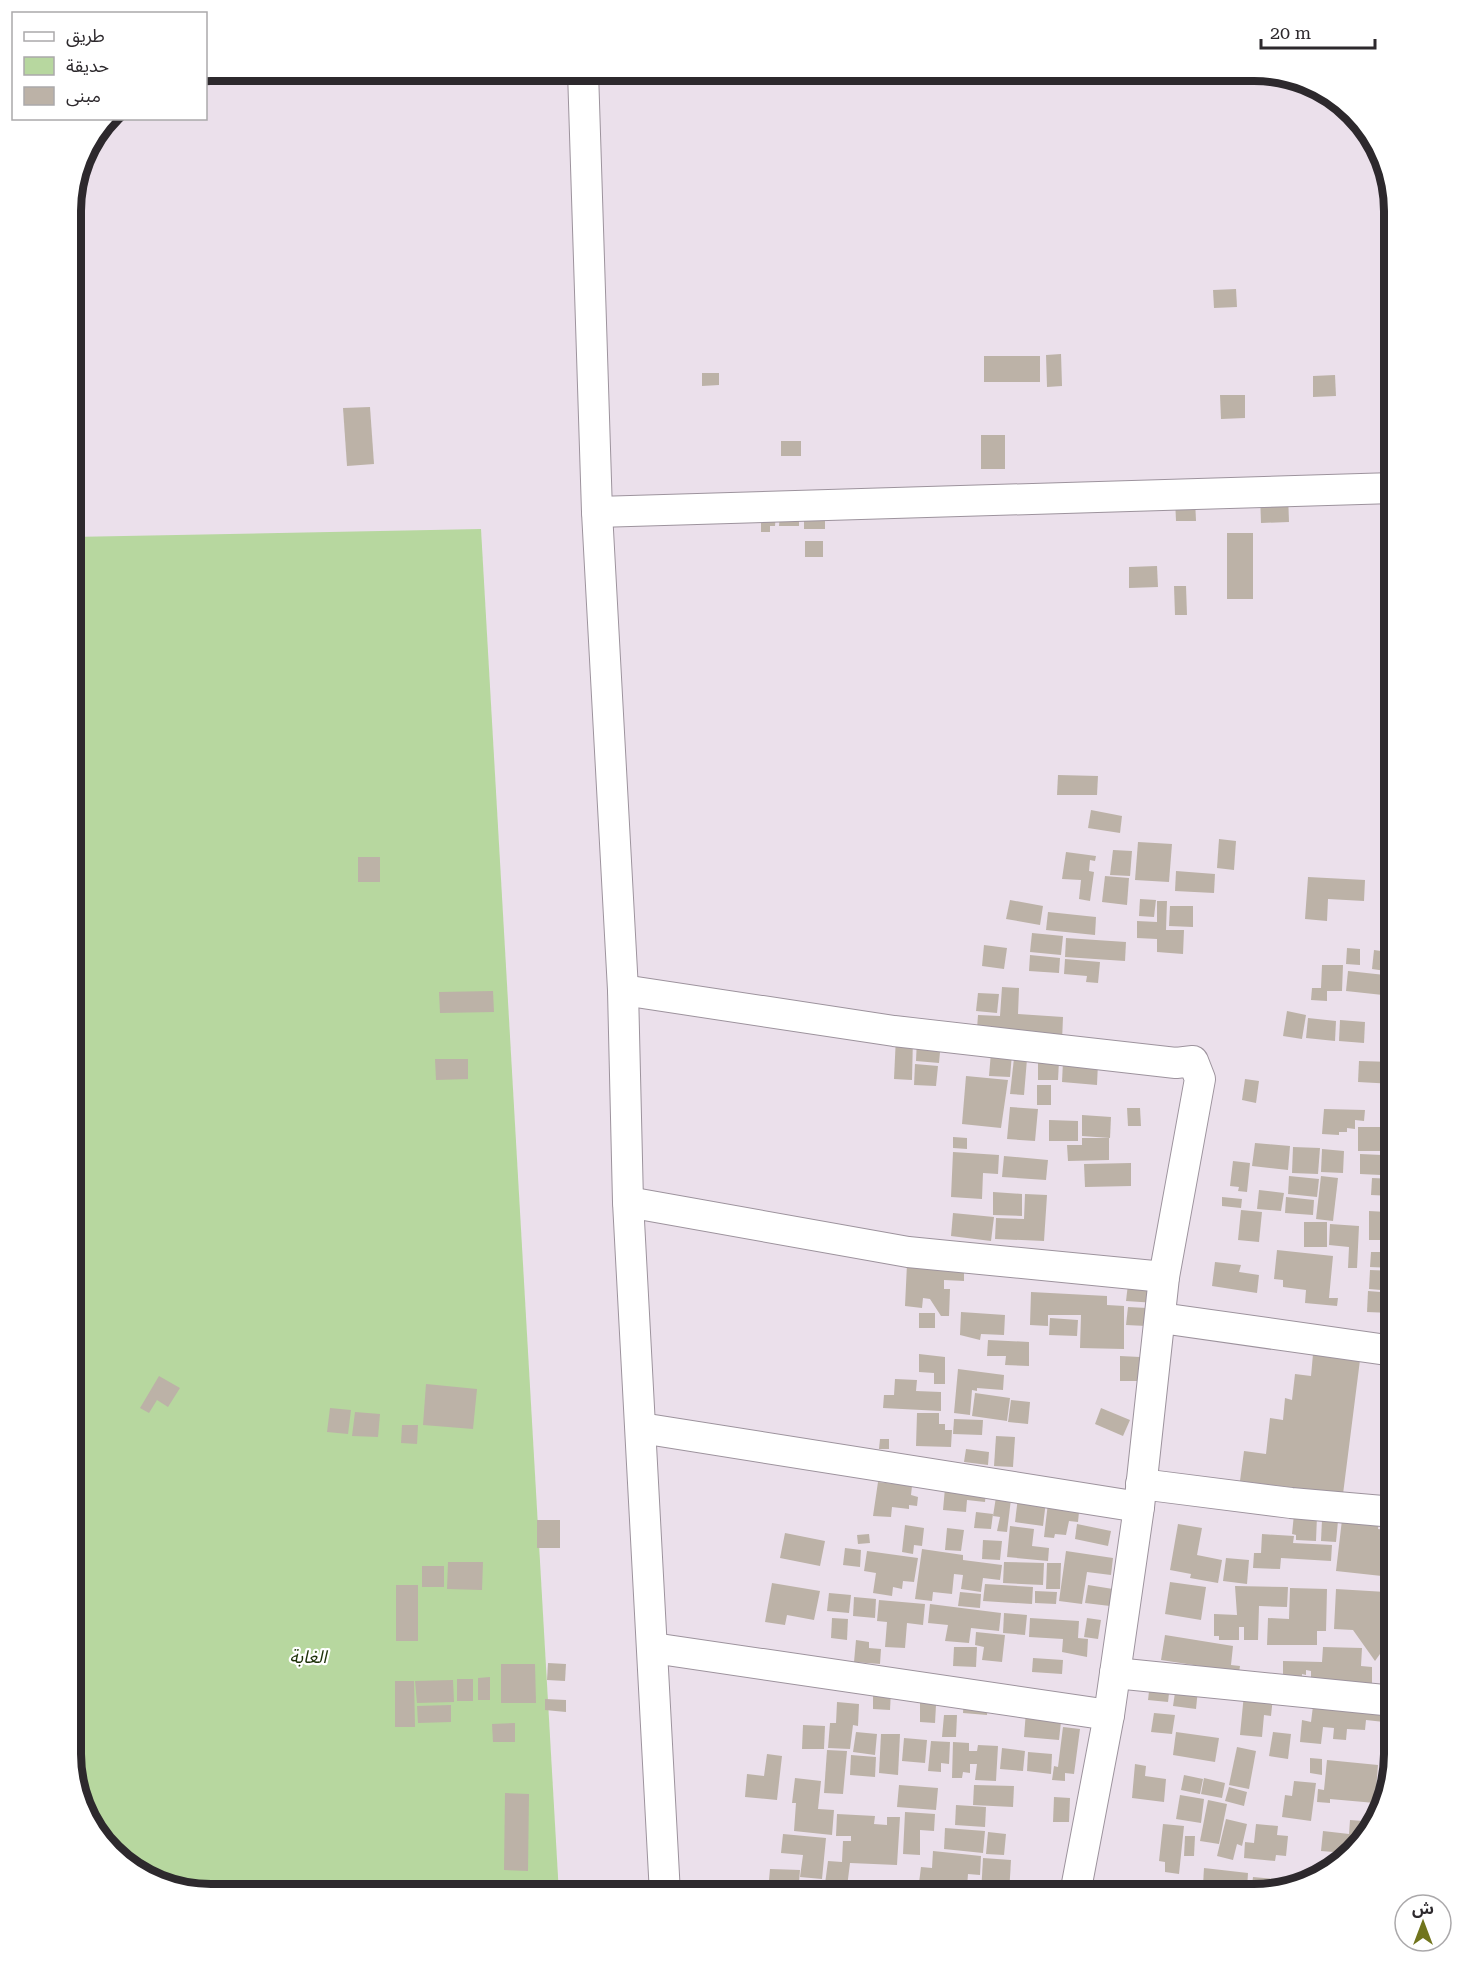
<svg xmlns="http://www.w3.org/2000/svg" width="1465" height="1965" viewBox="0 0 1465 1965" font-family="'Roboto Serif','Noto Sans Arabic',serif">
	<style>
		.green { fill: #b7d79f }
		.building { fill: #bcb2a7 }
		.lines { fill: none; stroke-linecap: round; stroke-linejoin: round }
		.street-casing { stroke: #9d939d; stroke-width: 32 }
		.street { stroke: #fff; stroke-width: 30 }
		.labels { text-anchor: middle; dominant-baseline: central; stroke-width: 4.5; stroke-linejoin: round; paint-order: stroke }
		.park-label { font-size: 18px; font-style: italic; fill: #1e320a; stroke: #fff }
		.rim { fill: none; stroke: #2d292d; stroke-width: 8 }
	</style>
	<rect width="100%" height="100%" fill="#ebe0eb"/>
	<path class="green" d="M481,529L559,1894H202L141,1875L90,1824L71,1754V537Z"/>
	<g class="building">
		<path d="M1236,289L1237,307L1214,308L1213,290Z"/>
		<path d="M1061,354L1062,386L1047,387L1046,355Z"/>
		<rect x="984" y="356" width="56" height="26"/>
		<path d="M702,373H719V385L702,386Z"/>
		<path d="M1335,375L1336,396L1313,397V376Z"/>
		<path d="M1220,395H1245V418L1221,419Z"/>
		<path d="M370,407L374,464L347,466L343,408Z"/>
		<rect x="981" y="435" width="24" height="34"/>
		<rect x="781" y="441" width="20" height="15"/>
		<path d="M1260,494H1288L1289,522L1261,523Z"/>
		<path d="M1175,499H1195L1196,521H1176Z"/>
		<rect x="804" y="511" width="21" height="18"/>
		<path d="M780,513L799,514V526H779Z"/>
		<path d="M761,514H776L775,526H770V532H761Z"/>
		<rect x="1227" y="533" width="26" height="66"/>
		<rect x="805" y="541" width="18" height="16"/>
		<path d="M1157,566L1158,587L1129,588V567Z"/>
		<path d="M1174,586H1186L1187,615H1175Z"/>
		<path d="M1058,775L1098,776L1097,795H1057Z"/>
		<path d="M1091,810L1122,816L1120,833L1088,828Z"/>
		<path d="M1219,839L1236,841L1234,870L1217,868Z"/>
		<path d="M1138,842L1172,844L1169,882L1135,880Z"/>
		<path d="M1113,850L1132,851L1130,876L1110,875Z"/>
		<path d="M1066,852L1096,856L1095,861L1090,860L1089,871L1094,872L1090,901L1079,899L1081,880L1062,879Z"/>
		<rect x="358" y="857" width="22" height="25"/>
		<path d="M1176,871L1215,874L1214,893L1175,891Z"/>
		<path d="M1105,876L1129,878L1127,905L1102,902Z"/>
		<path d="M1308,877L1365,880L1364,901L1328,899L1327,921L1305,919Z"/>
		<path d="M1140,899L1156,900L1154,917L1139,916Z"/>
		<path d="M1010,900L1043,906L1040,925L1006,919Z"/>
		<path d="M1157,901H1167L1166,930H1184L1183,954L1157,952V939L1137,938V921L1157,922Z"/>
		<path d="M1170,906H1193V927L1169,926Z"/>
		<path d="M1048,912L1096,917L1095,935L1046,930Z"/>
		<path d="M1382,913H1394V948L1380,947Z"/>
		<path d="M1032,933L1063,936L1061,955L1030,952Z"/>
		<path d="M1066,938L1126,942L1125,961L1065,957Z"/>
		<path d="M984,945L1007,948L1004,969L982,966Z"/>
		<path d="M1347,948L1360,949V965L1346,964Z"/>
		<path d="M1374,950L1394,953L1393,972L1372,969Z"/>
		<path d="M1030,955L1060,958L1059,973L1029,971Z"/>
		<path d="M1065,959L1100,962L1098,983L1086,982L1087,976L1064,974Z"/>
		<path d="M1322,965H1343L1342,991H1327V1001L1311,1000L1312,988H1321Z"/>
		<path d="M1348,971L1394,976L1392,996L1346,991Z"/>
		<path d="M1002,987L1019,988L1018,1014L1063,1017L1062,1041L977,1029L978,1015L1000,1016Z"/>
		<path d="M493,991L494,1012L440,1013L439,992Z"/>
		<path d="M978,993L999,994L997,1013L976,1011Z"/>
		<path d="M1287,1011L1306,1015L1302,1039L1283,1036Z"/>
		<path d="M1308,1018L1336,1021L1335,1041L1306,1038Z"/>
		<path d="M1340,1020L1365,1022L1364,1043L1339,1041Z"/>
		<path d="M896,1036L913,1037L912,1080L894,1079Z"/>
		<path d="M917,1039L941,1041L939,1063L916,1061Z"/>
		<path d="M991,1052L1012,1054L1010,1077L989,1076Z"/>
		<path d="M1014,1058L1027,1059L1024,1095L1010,1094Z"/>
		<path d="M435,1059H468V1079L436,1080Z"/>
		<path d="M1038,1061H1059L1058,1080H1038Z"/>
		<path d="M1063,1061L1098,1063L1097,1085L1062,1082Z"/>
		<path d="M1359,1061L1394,1062V1084L1358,1082Z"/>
		<path d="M915,1064L938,1066L936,1086L914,1085Z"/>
		<path d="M966,1076L1008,1080L1001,1128L962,1124Z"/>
		<path d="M1245,1079L1259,1081L1256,1103L1242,1100Z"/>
		<rect x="1037" y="1085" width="14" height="20"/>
		<path d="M1385,1103H1394V1119H1384Z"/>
		<path d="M1010,1107L1038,1109L1035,1141L1007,1139Z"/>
		<path d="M1127,1108H1140L1141,1126H1128Z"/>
		<path d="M1324,1109L1365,1110L1364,1121L1355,1120V1129L1347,1128V1132H1339V1135L1322,1134Z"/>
		<path d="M1082,1115L1111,1117L1110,1138L1082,1136Z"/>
		<path d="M1049,1120L1078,1121V1141H1049Z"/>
		<path d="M1385,1120L1394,1121V1152H1384Z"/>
		<path d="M1358,1127H1383L1382,1151H1358Z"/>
		<path d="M953,1137L967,1138V1149L953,1148Z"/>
		<path d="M1082,1138H1109V1160L1068,1161L1067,1145H1082Z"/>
		<path d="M1255,1143L1290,1146L1288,1170L1252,1166Z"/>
		<path d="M1293,1147L1320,1148L1318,1174L1292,1173Z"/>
		<path d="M1322,1149L1344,1151L1343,1173L1321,1172Z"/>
		<path d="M953,1152L999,1155L998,1174L983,1173L982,1199L951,1197Z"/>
		<path d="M1360,1154L1382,1155L1381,1175L1360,1174Z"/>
		<path d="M1004,1156L1048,1160L1046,1180L1002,1177Z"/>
		<path d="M1233,1161L1250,1163L1247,1192L1238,1191L1239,1187L1230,1186Z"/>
		<path d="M1131,1163V1186L1085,1187L1084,1164Z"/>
		<path d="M1289,1176L1319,1179L1317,1197L1288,1194Z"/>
		<path d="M1321,1176L1338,1178L1333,1221L1316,1219Z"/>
		<path d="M1372,1178L1394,1179L1393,1196L1371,1195Z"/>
		<path d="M1259,1190L1284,1193L1281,1211L1257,1209Z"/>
		<path d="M993,1192L1022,1194V1216L993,1215Z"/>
		<path d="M1025,1194L1047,1195L1044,1241L995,1239L996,1218L1024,1219Z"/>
		<path d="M1222,1197L1242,1199L1241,1208L1222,1206Z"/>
		<path d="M1286,1197L1314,1200L1313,1215L1285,1213Z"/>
		<path d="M1241,1210L1262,1212L1259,1242L1238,1240Z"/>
		<path d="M1369,1211L1387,1212V1240H1369Z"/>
		<path d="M953,1213L994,1217L991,1241L951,1236Z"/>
		<rect x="1390" y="1215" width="4" height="25"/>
		<rect x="1304" y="1222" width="23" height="25"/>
		<path d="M1330,1224L1359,1226L1357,1268H1348L1349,1247L1329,1245Z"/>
		<path d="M1390,1242H1394V1268L1370,1267L1371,1252H1390Z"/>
		<path d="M1277,1250L1333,1256L1329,1298H1338L1337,1306L1305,1303L1306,1290L1283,1287V1280L1274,1279Z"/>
		<path d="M1215,1262L1241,1265L1239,1272L1259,1275L1257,1293L1212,1286Z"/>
		<path d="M907,1264L964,1266V1281L944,1280V1289H950L949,1316H941L930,1299L923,1298L922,1308L905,1306Z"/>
		<path d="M1370,1270L1394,1271L1393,1291L1369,1289Z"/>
		<path d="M1128,1284L1157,1286L1156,1303L1126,1301Z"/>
		<path d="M1368,1291L1393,1293L1391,1313L1367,1312Z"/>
		<path d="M1031,1292L1107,1296V1305L1124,1306V1349L1080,1348L1081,1315H1048V1326L1030,1325Z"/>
		<path d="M1128,1307L1147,1308L1146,1326L1126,1325Z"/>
		<path d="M961,1312L1005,1315L1004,1335L981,1334L980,1340L960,1335Z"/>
		<rect x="919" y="1313" width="16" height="15"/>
		<path d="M1050,1318L1078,1320L1077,1336L1049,1335Z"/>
		<path d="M988,1340L1029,1342V1366L1005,1365L1006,1356H987Z"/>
		<path d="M919,1354L945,1357V1384H934V1373L919,1372Z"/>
		<path d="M1313,1354L1360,1360L1343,1494L1240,1481L1244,1451L1266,1454L1270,1418L1283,1420L1285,1398L1292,1400L1295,1374L1311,1376Z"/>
		<path d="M1120,1356L1140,1357L1139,1381H1120Z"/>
		<path d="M958,1369L1004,1375L1003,1390L977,1388V1391L972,1390L970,1415L954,1413Z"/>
		<path d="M159,1376L180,1388L168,1407L157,1400L149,1413L140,1408Z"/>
		<path d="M895,1379L917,1380L916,1391L941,1392V1411L883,1408L884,1395H894Z"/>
		<path d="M426,1384L477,1389L473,1429L423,1425Z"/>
		<path d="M975,1393L1010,1398L1007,1421L972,1416Z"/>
		<path d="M1011,1400L1030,1402L1028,1424L1008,1422Z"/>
		<path d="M330,1408L351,1410L348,1434L327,1432Z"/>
		<path d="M1101,1408L1130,1420L1123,1436L1095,1424Z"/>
		<path d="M355,1412L380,1414L378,1437L352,1436Z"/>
		<path d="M917,1413H939V1424H945V1430H952L951,1447L916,1446Z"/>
		<path d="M954,1419L983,1420L982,1435L953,1434Z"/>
		<path d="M402,1425H418L417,1444L401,1443Z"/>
		<path d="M996,1436L1015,1437L1013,1467L994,1466Z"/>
		<path d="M880,1439H889V1449H879Z"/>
		<path d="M966,1449L989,1452L988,1465L964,1462Z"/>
		<path d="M878,1482L912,1486L911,1495L918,1497L917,1506L909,1505V1509L892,1507L891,1517L873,1516Z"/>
		<path d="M945,1488L986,1492L985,1502L967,1500L966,1512L943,1510Z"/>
		<path d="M996,1497L1011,1499L1007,1532L997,1531L1000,1517L993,1516Z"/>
		<path d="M1018,1497L1046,1501L1043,1526L1015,1522Z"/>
		<path d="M1080,1502L1078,1522L1069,1521L1066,1535L1055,1534L1054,1538L1044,1537L1048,1503Z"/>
		<path d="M1343,1511L1380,1514L1378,1529L1394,1531V1566L1392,1565L1391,1577L1336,1571Z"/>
		<path d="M976,1512L993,1514L991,1529L974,1528Z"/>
		<path d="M1294,1514L1317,1516L1316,1541L1296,1540V1535L1292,1534Z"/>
		<rect x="537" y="1520" width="23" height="28"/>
		<path d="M1322,1520L1338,1521L1336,1542L1321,1541Z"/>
		<path d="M1077,1524L1111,1531L1108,1546L1075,1539Z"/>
		<path d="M1178,1524L1202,1528L1197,1555L1222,1560L1218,1583L1190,1578L1191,1574L1170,1570Z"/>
		<path d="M905,1525L924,1528L922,1546L914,1545L913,1554L902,1552Z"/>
		<path d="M1010,1526L1034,1529L1032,1546L1049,1548L1048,1561L1007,1557Z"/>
		<path d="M947,1528L964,1530L961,1551L945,1550Z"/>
		<path d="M785,1533L825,1541L820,1566L780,1558Z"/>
		<path d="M869,1534L870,1543L858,1544L857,1535Z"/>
		<path d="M1262,1534L1294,1536L1293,1543L1332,1545L1331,1561L1281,1558L1280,1569L1253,1568L1254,1553H1261Z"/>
		<path d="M983,1540L1002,1541L1000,1560L982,1559Z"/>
		<path d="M845,1548L861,1550L860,1567L843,1565Z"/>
		<path d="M922,1549L963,1555V1560L1002,1565L1000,1580L983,1578L981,1592L961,1589L963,1575L954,1574L952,1594L933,1592L932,1601L915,1599Z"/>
		<path d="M867,1551L918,1558L914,1582L903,1581L902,1589L893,1587L892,1596L873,1593L876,1573L864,1571Z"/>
		<path d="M1066,1551L1113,1558L1111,1575L1087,1572L1082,1604L1059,1601Z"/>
		<path d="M1226,1558L1249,1560L1247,1584L1223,1581Z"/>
		<path d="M448,1562H483L482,1590L447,1589Z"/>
		<path d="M1004,1562L1044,1563L1043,1585L1003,1583Z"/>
		<path d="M1047,1563H1061L1060,1589H1046Z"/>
		<rect x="422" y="1566" width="22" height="21"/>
		<path d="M1170,1582L1206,1587L1201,1620L1165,1614Z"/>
		<path d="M772,1583L820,1591L814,1620L787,1615L785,1625L765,1622Z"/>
		<path d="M985,1584L1033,1587L1032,1604L983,1601Z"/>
		<rect x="396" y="1585" width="22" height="56"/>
		<path d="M1088,1585L1113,1589L1110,1606L1085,1603Z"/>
		<path d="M1235,1586L1288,1587L1287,1607L1259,1606L1258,1640H1244V1627H1239V1640H1219V1636H1214V1614L1237,1615Z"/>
		<path d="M1290,1588L1327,1589L1326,1631H1317V1645H1267L1268,1618L1289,1619Z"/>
		<path d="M1336,1589L1386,1592L1384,1622L1392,1637L1375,1661L1353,1630L1334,1629Z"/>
		<path d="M1035,1591L1057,1592L1056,1604L1035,1603Z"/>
		<path d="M960,1592L981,1594L980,1608L958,1606Z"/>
		<path d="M829,1593L851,1595L849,1613L827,1611Z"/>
		<path d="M854,1597L876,1599L875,1618L853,1616Z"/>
		<path d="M879,1600L925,1604L923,1625L907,1623L905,1648L885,1647L887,1622L877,1621Z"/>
		<path d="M930,1604L1001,1613L999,1631L971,1628L969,1643L945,1641L948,1625L928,1623Z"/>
		<path d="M1004,1613L1027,1615L1025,1635L1003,1633Z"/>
		<path d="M832,1618L848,1619L847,1640L831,1638Z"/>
		<path d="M1030,1618L1079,1621L1078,1638L1088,1639L1087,1657L1062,1652L1063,1639L1029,1637Z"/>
		<path d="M1087,1618L1101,1620L1098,1639L1084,1637Z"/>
		<path d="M976,1632L1005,1635L1002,1662L982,1660L984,1647L975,1645Z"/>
		<path d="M1165,1635L1233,1646L1231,1665L1240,1666L1239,1672L1161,1660Z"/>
		<path d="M856,1640L869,1642V1648L881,1649L880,1664L854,1662Z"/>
		<path d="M954,1647H977L976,1667L953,1666Z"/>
		<path d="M1323,1647L1362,1648L1361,1666L1372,1667V1684L1311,1683V1671L1306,1670V1675L1302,1674V1677L1283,1676V1661L1322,1662Z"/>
		<path d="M1033,1658L1063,1660L1062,1674L1032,1672Z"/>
		<path d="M548,1663L566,1664L565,1681L547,1680Z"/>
		<path d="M501,1664H535L536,1703H501Z"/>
		<path d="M490,1677V1700H478V1678Z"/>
		<rect x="457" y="1679" width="16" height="22"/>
		<path d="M453,1680L454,1702L417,1703L415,1681Z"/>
		<path d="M395,1681H414L415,1727H395Z"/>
		<path d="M1150,1683L1170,1685L1168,1702L1148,1700Z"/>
		<path d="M1176,1686L1198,1689L1196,1709L1173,1706Z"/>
		<path d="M873,1689L891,1690L890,1710L873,1709Z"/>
		<path d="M920,1694L936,1705L935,1723L920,1722Z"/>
		<path d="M1244,1694L1273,1697L1271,1716L1264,1715L1262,1737L1240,1735Z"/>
		<path d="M964,1698L988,1700L987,1715L963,1713Z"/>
		<path d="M1314,1698L1394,1711L1393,1723L1366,1720L1365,1730L1347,1729L1346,1740L1333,1739L1334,1728L1323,1727L1321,1744L1300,1742L1302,1720L1311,1722Z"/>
		<path d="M545,1699L566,1700V1712L545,1710Z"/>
		<path d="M837,1702L859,1704L858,1726L853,1725L850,1749L828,1748L830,1723H836Z"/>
		<path d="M451,1705V1722L418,1723L417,1706Z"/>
		<path d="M1026,1711L1061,1722L1059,1740L1024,1737Z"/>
		<path d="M1154,1713L1175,1715L1172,1734L1151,1732Z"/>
		<path d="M944,1715H957L956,1737H942Z"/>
		<path d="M515,1723V1742H493L492,1724Z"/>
		<path d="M803,1725L825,1726L824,1749H802Z"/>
		<path d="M1063,1727L1080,1729L1074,1774L1065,1773V1781L1052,1780L1054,1766L1058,1767Z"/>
		<path d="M856,1732L877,1734L875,1755L853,1752Z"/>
		<path d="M1176,1732L1219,1738L1215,1762L1173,1755Z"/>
		<path d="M1273,1732L1291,1734L1288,1759L1269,1756Z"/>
		<path d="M881,1734H900L898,1775L879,1773Z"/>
		<path d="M904,1738L927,1740L925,1763L902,1761Z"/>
		<path d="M931,1741L950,1742L949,1764L941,1763V1772L928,1771Z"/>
		<path d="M953,1742L969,1743V1751H977L978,1745L998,1746L996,1781L975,1780L977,1764H970V1773L963,1772L962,1778H952Z"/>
		<path d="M1237,1747L1256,1751L1249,1789L1229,1785Z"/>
		<path d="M1002,1748L1025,1751L1023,1771L1000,1769Z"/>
		<path d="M827,1750L847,1751L843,1794L824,1793Z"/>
		<path d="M1028,1752L1052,1754L1051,1774L1027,1771Z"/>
		<path d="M767,1754L782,1756L777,1800L745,1797L747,1774L764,1776Z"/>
		<path d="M851,1755L876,1757L875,1777L850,1775Z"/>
		<path d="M1310,1758L1322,1759V1775L1310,1773Z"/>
		<path d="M1327,1760L1378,1765L1375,1803L1330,1799V1803L1317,1802L1318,1789L1324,1790Z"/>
		<path d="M1135,1764L1146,1766L1145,1776L1166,1779L1164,1802L1132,1798Z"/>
		<path d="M1184,1775L1203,1779L1200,1794L1181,1790Z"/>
		<path d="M795,1778L821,1781L818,1809L834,1810L832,1835L794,1831L796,1803H792Z"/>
		<path d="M1204,1778L1225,1783L1222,1798L1201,1794Z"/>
		<path d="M1294,1781L1316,1783L1311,1821L1282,1817L1285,1795L1292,1796Z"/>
		<path d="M899,1785L938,1788L936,1810L897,1807Z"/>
		<path d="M974,1785L1014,1786L1013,1807L973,1805Z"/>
		<path d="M1229,1787L1247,1792L1244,1806L1225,1801Z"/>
		<path d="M505,1793L529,1794L528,1871L504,1870Z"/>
		<path d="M1180,1795L1204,1799L1201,1823L1176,1819Z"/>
		<path d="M1054,1797L1070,1798L1069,1822H1053Z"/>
		<path d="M1208,1800L1227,1804L1219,1844L1200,1841Z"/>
		<path d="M956,1805L986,1807L985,1827L955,1825Z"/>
		<path d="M905,1812L935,1814L934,1831L920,1830V1855L903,1854Z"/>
		<path d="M837,1814L875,1816L874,1824L887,1825V1817H900L897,1865L850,1863L847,1887L825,1884L828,1861L842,1862L843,1841H851V1836H836Z"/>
		<path d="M1226,1819L1247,1824L1242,1846L1237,1844L1233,1860L1217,1856Z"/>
		<path d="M1350,1820L1376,1822L1346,1853L1321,1851L1323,1831L1349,1834Z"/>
		<path d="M1163,1824L1184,1826L1179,1874L1165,1872V1862L1159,1861Z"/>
		<path d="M1256,1824L1278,1826L1277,1835L1288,1836L1286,1856L1276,1855L1275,1861L1244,1858L1245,1842L1254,1843Z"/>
		<path d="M945,1828L985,1831L983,1853L944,1849Z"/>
		<path d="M988,1832L1006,1834L1004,1855L986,1854Z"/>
		<path d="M783,1834L826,1838L822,1879L800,1877L803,1855L781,1853Z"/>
		<path d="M1185,1836H1195L1194,1856H1184Z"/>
		<path d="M933,1851L981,1856L980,1875L968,1874L967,1887L919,1883L921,1867L932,1868Z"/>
		<path d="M983,1858L1011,1860L1009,1894H981Z"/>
		<path d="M1204,1868L1248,1873L1247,1889L1203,1885Z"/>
		<path d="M770,1869L800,1870L799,1882L790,1881V1893L768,1892Z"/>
		<path d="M1253,1877L1296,1881V1883L1251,1894Z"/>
		<path d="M809,1882L821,1883L820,1894H808Z"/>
		<path d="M1159,1885L1198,1892V1894H1157Z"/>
		<path d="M826,1889L848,1892V1894H825Z"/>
		<path d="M1212,1891L1231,1893V1894H1212Z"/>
	</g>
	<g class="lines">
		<g class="street-casing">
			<g id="street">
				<path d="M583,71L597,512L623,990L628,1202L665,1894"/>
				<path d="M597,512L1394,488"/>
				<path d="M623,990L894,1031L1176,1063L1193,1061L1200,1079L1164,1277L1139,1507L1109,1715L1075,1894"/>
				<path d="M628,1202L908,1252L1164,1277"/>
				<path d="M1161,1318L1394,1351"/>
				<path d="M641,1428L1139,1507"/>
				<path d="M1141,1484L1291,1503L1394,1512"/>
				<path d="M653,1648L1109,1715"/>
				<path d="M1115,1673L1394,1701"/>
			</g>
		</g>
		<use href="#street" class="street"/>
	</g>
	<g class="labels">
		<g class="park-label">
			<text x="308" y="1656">الغابة</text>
		</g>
	</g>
	<path d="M0 0H1465V1965H0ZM211 81H1254A130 130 0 0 1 1384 211V1754A130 130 0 0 1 1254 1884H211A130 130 0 0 1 81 1754V211A130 130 0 0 1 211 81Z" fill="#fff" fill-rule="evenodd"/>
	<path class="rim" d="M211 81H1254A130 130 0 0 1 1384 211V1754A130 130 0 0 1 1254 1884H211A130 130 0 0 1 81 1754V211A130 130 0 0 1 211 81Z"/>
	<rect x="12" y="12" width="195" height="108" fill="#ffffff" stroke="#aba9ab" stroke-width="1.5"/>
	<rect x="24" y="32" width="30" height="9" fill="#ffffff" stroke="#aba9ab" stroke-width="1.5"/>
	<text x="66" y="42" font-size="18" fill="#2d292d">طريق</text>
	<rect x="24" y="57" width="30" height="18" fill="#b7d79f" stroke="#aba9ab" stroke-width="1.5"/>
	<text x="66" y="72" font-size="18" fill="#2d292d">حديقة</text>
	<rect x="24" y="87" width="30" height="18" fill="#bcb2a7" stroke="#aba9ab" stroke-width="1.5"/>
	<text x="66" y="102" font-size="18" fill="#2d292d">مبنى</text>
	<g transform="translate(1423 1923)"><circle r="28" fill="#ffffff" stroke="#aba9ab" stroke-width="1.5"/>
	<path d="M0-4.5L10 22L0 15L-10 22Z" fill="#71751d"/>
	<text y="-9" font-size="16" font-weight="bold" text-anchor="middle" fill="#2d292d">ش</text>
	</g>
	<path d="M1261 39v9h114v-9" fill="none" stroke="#2d292d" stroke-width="3"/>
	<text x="1270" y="39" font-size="18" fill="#2d292d" stroke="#ffffff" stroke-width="4.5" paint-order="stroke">20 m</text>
</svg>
